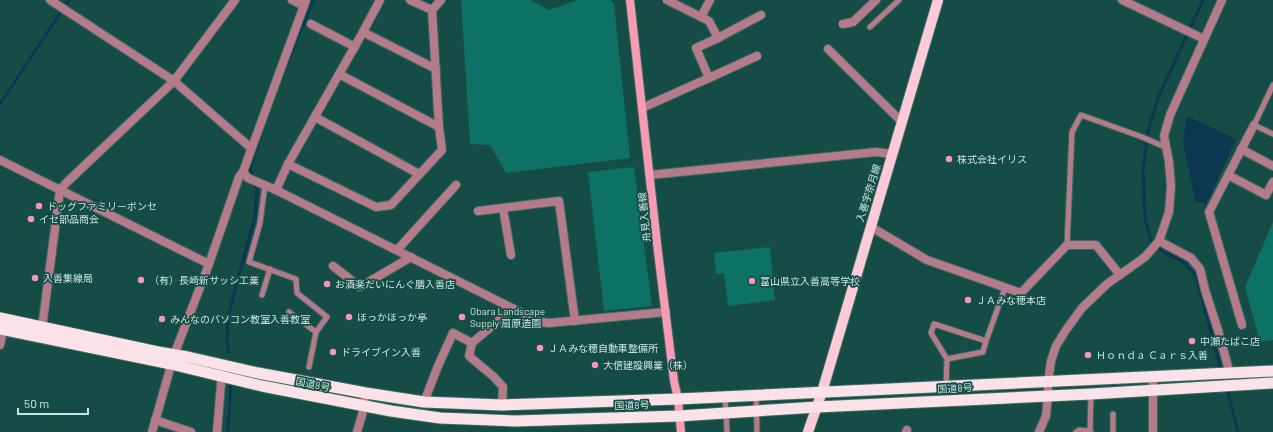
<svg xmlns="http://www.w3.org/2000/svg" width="1273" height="432" viewBox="0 0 1273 432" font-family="Barlow,'Noto Sans JP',sans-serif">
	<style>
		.green { fill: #0e7165 }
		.water { fill: #0d3651 }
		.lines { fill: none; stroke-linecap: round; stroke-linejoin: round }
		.stream { stroke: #0d3651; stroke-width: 3 }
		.service-casing { stroke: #396b64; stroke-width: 7 }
		.minor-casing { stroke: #396b64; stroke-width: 10 }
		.tertiary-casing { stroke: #396b64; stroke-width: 10 }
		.secondary-casing { stroke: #396b64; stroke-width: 10 }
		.primary-casing { stroke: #396b64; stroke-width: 12 }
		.trunk-casing { stroke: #396b64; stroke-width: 13 }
		.service { stroke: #b67b8b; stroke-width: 5 }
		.minor { stroke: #b67b8b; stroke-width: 8 }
		.tertiary { stroke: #b67b8b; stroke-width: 8 }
		.secondary { stroke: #f79ab3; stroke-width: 8 }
		.primary { stroke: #fccbd7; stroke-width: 10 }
		.trunk { stroke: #fae2e8; stroke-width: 11 }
		.poi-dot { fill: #f19ab1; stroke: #154c45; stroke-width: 1.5 }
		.labels { text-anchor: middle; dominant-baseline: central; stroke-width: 3.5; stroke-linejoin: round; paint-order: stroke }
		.poi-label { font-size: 10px; fill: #cae5e0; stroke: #154c45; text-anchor: start }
		.street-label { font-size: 10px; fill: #cae5e0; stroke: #154c45 }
	</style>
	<rect width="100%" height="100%" fill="#154c45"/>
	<g class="green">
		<path d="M461,0H530L549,10L577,0H610L614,4L630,158L506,173L490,145L470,144Z"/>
		<path d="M634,167L652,306L604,311L588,172Z"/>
		<path d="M1273,222V340L1260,342L1245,287Z"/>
		<path d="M770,247L775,300L728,306L724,273L716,274L714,253Z"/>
	</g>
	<path class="water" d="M1187,116L1236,139L1206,204L1196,202L1183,144Z"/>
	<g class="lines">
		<g class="stream">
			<path d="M1203,0L1158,98L1148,131L1143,170L1145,219L1151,241L1165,253L1183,262L1196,276L1221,370"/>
			<path d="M281,80L313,0"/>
			<path d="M0,104L69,0"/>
			<path d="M228,352L227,339L228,317L255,216L257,191L250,169L263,129"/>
			<path d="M1227,389L1238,432"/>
			<path d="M228,432L231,382"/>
		</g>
		<g class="service-casing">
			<g id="service">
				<path d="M870,27L899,0"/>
				<path d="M1273,85L1254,125L1273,134"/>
				<path d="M265,185L260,223L249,262L296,279L297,293L327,317L316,332"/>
				<path d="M1067,245L1072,132L1081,115L1142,137L1165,147"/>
				<path d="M262,295L270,269"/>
				<path d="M289,312L316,332L309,367"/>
				<path d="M986,341L1005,288"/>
				<path d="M946,386L947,359L983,352L986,341L934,324L931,333L947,359"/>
				<path d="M1091,394L1090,431L1091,432"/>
				<path d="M756,395L757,432"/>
				<path d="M725,397L727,432"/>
				<path d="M1113,414V432"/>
				<path d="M1076,432L1079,430L1090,431"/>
			</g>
		</g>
		<g class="minor-casing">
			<g id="minor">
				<path d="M50,0L174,81L251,148"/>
				<path d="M292,0L304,6"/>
				<path d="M1122,0L1204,39"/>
				<path d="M432,10L441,0"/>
				<path d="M701,17L710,0"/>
				<path d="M311,24L355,47"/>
				<path d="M843,24L853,22L876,0"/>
				<path d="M363,32L436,69"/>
				<path d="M718,38L761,15"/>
				<path d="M828,49L902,122"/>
				<path d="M339,74L439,127"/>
				<path d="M709,78L757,56"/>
				<path d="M642,108L709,78L696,48L718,38L709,21L667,0"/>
				<path d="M315,117L419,174"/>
				<path d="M1241,149L1273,166"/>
				<path d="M0,160L209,264"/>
				<path d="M288,164L376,207L391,205L442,150L439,127L432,10L410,0"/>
				<path d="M243,172L248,178L276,190L540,322L549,323L666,312"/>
				<path d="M650,175L876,152L892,154"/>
				<path d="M1228,175L1266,195L1273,182"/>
				<path d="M276,190L288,164L363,32L380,0"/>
				<path d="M503,208L511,255"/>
				<path d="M478,211L559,201L575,321"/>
				<path d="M871,227L927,260L1021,293L1067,245H1096L1120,275"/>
				<path d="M1159,241L1191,258L1200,269L1205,290L1218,330L1230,374"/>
				<path d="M397,250L456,185"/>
				<path d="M333,266L360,287L411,257"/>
				<path d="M1242,325L1209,212L1254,125"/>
				<path d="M42,328L60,190L65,184L174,81L235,0"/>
				<path d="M472,343L469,356L494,377L503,387L502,405"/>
				<path d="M0,345L4,326"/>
				<path d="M1153,377V432"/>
				<path d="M424,402L438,366L453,333L472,343L512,309"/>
				<path d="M155,420L191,432"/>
				<path d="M152,432L174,355L209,264L239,177L243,172L306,0"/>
				<path d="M217,432L222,371"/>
				<path d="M357,432L362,415L366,393"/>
				<path d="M906,432L907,430"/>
			</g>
		</g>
		<g class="tertiary-casing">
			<path id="tertiary" d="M1039,432L1046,416L1048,396V382L1051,361L1056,346L1066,330L1082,308L1107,284L1145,257L1159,241L1169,212L1171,186L1169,162L1164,136L1170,115L1222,0"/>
		</g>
		<g class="secondary-casing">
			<path id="secondary" d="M630,0L658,252L674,381L678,399L681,432"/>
		</g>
		<g class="primary-casing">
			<path id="primary" d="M808,432L822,392L938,0"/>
		</g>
		<g class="trunk-casing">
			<g id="trunk">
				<path d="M0,318L158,352L188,357L258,373L366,393L424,402L502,405L678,399L1273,371"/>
				<path d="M0,329L171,364L262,386L391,411L440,418L515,421L679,416L817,407L1091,394L1273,383"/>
			</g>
		</g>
		<use href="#service" class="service"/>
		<use href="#minor" class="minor"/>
		<use href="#tertiary" class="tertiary"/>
		<use href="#secondary" class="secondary"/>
		<use href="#primary" class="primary"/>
		<use href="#trunk" class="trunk"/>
	</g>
	<g class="poi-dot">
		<circle cx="949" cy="159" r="4"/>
		<circle cx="39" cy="206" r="4"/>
		<circle cx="31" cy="219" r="4"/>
		<circle cx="35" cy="278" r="4"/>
		<circle cx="141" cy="280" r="4"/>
		<circle cx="752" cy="281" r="4"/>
		<circle cx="327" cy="284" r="4"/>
		<circle cx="968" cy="300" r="4"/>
		<circle cx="349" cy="317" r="4"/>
		<circle cx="462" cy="317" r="4"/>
		<circle cx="162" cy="319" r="4"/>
		<circle cx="1192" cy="341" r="4"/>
		<circle cx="540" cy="348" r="4"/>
		<circle cx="333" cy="352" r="4"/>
		<circle cx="1088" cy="355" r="4"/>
		<circle cx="595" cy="365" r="4"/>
	</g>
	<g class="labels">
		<g class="poi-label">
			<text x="957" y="159">株式会社イリス</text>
			<text x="47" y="206">ドッグファミリーポンセ</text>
			<text x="39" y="219">イセ部品商会</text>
			<text x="43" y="278">入善集線局</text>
			<text x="149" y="280">（有）長崎新サッシ工業</text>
			<text x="760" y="281">富山県立入善高等学校</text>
			<text x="335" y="284">お酒楽だいにんぐ膳入善店</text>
			<text x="976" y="300">ＪＡみな穂本店</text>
			<text x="470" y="311">Obara Landscape<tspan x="470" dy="12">Supply 扇原造園</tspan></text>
			<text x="357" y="317">ほっかほっか亭</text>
			<text x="170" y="319">みんなのパソコン教室入善教室</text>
			<text x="1200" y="341">中瀬たばこ店</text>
			<text x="548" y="348">ＪＡみな穂自動車整備所</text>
			<text x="341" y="352">ドライブイン入善</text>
			<text x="1096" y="355">Ｈｏｎｄａ Ｃａｒｓ入善</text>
			<text x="603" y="365">大信建設興業（株）</text>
		</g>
		<g class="street-label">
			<text transform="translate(868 193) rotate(-73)">入善宇奈月線</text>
			<text transform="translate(644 217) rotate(-96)">舟見入善線</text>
			<text transform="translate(313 384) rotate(11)">国道8号</text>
			<text transform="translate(955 388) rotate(-3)">国道8号</text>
			<text transform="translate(632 405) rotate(-2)">国道8号</text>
		</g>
	</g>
	<path d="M18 408v6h70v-6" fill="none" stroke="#cae5e0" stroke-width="2"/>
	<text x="24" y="408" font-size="12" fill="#cae5e0" stroke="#154c45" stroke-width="3" paint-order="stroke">50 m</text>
</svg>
